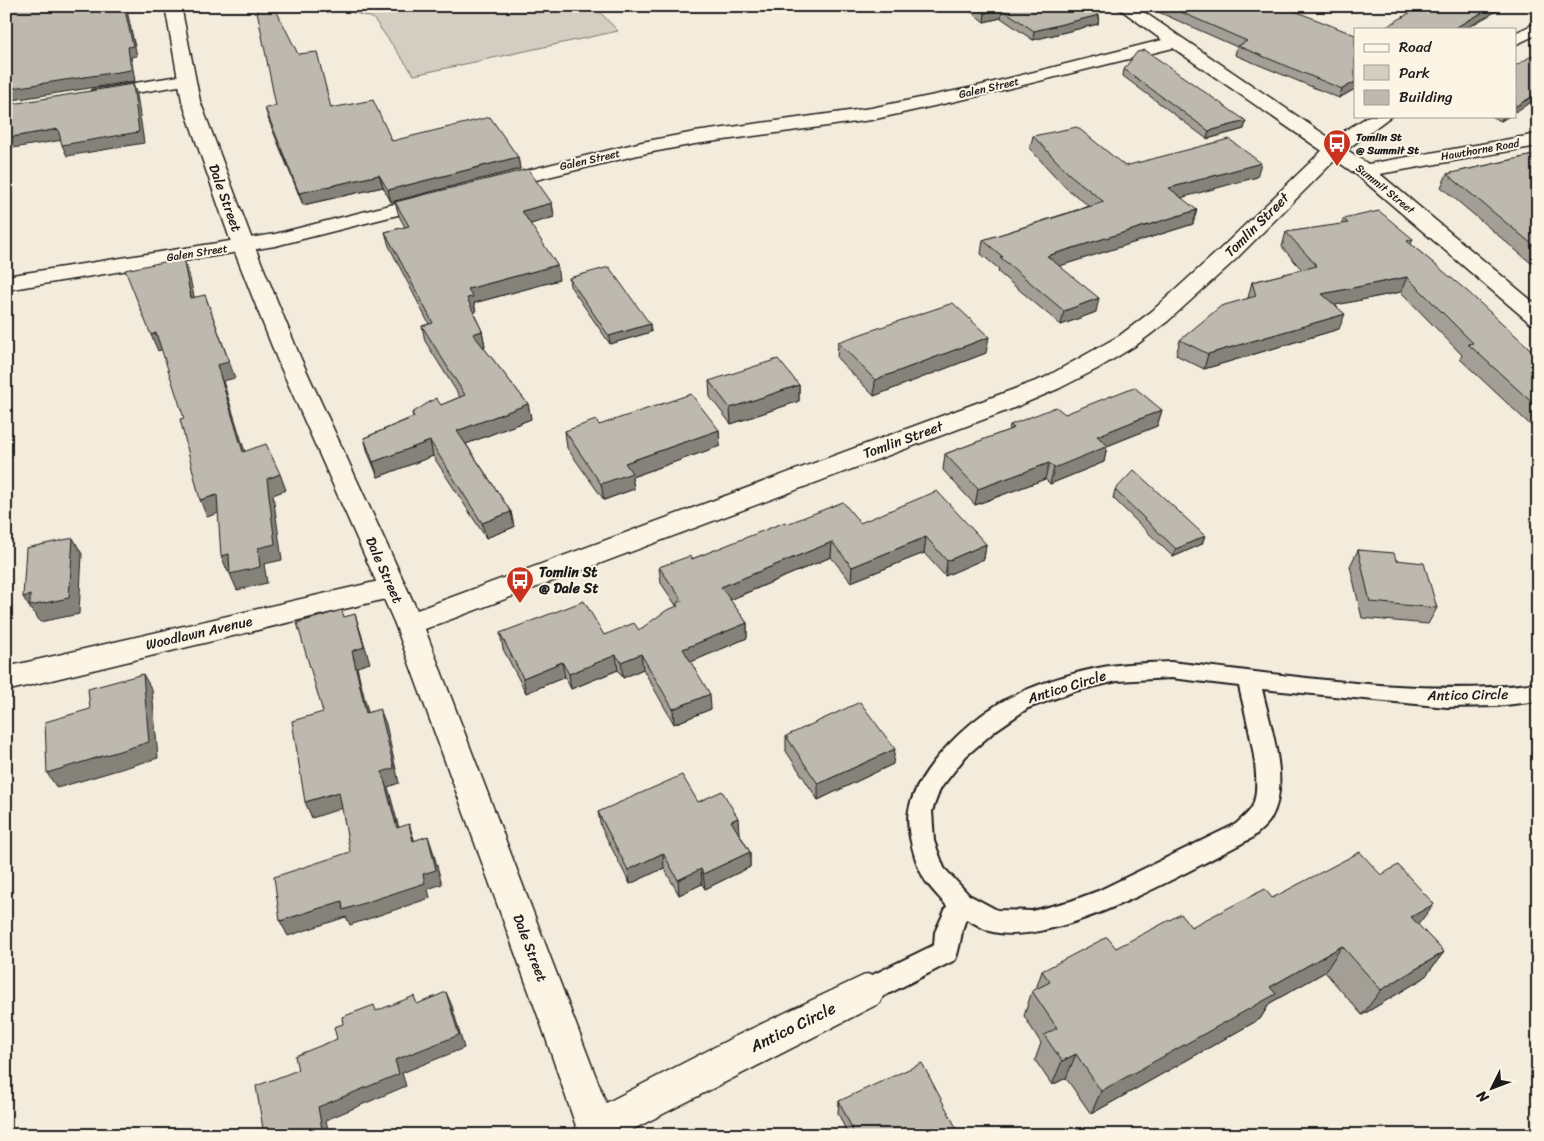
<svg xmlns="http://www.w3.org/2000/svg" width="1544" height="1141" viewBox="0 0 1544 1141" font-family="Sriracha,sans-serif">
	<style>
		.green { fill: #d3cec1; stroke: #78756e }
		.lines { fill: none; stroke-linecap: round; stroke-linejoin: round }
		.lane-casing { stroke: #1c1c1c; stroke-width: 4 }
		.street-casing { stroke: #1c1c1c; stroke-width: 3 }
		.secondary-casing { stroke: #1c1c1c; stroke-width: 3 }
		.lane { fill: #fcf5e5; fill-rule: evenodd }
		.street { fill: #fcf5e5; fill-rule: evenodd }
		.secondary { fill: #fcf5e5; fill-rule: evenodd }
		.wall { fill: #a39f96; stroke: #1c1c1c }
		.shaded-wall { fill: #85827a; stroke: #1c1c1c }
		.building { fill: #beb9ae; stroke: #1c1c1c }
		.labels { text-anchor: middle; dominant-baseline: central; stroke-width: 4; stroke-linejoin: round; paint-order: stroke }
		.far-street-label { font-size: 11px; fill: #1c1c1c; stroke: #fcf5e5 }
		.far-poi-label { font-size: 11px; font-weight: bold; fill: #1c1c1c; stroke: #fcf5e5; text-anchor: start }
		.street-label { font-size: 14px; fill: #1c1c1c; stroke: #fcf5e5 }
		.poi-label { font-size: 14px; font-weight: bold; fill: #1c1c1c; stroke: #fcf5e5; text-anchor: start }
		.near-street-label { font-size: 16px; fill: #1c1c1c; stroke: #fcf5e5 }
	</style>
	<rect width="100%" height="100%" fill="#f3ecdd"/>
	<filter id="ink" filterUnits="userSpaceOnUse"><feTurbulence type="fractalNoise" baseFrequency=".02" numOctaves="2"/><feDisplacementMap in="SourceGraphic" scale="10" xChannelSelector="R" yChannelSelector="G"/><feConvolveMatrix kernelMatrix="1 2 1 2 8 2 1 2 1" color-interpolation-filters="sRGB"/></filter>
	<g filter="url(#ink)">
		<path class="green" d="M331,6H594L618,31L414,75L373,18Z"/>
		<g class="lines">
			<g class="lane-casing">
				<path id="lane" d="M1171,662C1292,675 1417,698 1538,683V701L1497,706L1447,707L1262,689C1270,725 1291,784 1271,818C1267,826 1258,832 1252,838C1191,869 1060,947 993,932C984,930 975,923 966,919C960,933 961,947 955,960L876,1000L867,1003L858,1000L854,991L858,982L934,945L935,932L947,906C940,898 933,891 927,883C916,868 905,828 909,810C917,768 975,713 1013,696C1041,682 1087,668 1118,665C1136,663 1153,663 1171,662ZM1171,678L1239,686C1245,715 1265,781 1252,807C1249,813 1241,819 1236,824L1098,891L1071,901L1032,911L997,910L969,895L944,868L934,841L932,811L940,789L966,756L996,730L1028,708L1075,691L1117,681Z"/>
			</g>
			<g class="street-casing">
				<g id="street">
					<path d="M1116,6H1135L1368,164L1538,134V146L1380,174L1538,306V325L1530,323L1357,175L1173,48L974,97L871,120L695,144L642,154L495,190L488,188L485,184L488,180L642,142L695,132L871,108L974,87L1162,40Z"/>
					<path d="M185,75L191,76L194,80L191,84L98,99L92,98L89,94L92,90L98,89Z"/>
					<path d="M434,194L441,196L444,200L441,204L275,246L6,290V276L275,234Z"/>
					<path d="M392,578L402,581L406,588L402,595L6,691V667Z"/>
					<path d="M409,613L419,616L423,624L606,1103L734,1037L867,974L880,979L885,991L880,1003L622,1135H579L542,1027L395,624L399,616Z"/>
				</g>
			</g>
			<g class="secondary-casing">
				<g id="secondary">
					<path d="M165,6H181L200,101L254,245L301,359L417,610L1044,378L1119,336L1152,311L1217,252L1327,146L1346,130L1369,116H1391L1341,154L1233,262L1168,321L1135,346L1097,369L1060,388L1009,410L409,635L399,632L395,624L277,359L232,245L182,101Z"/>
					<path d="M1538,22V34L1515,45V33Z"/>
				</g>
			</g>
			<use href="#lane" class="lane"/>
			<use href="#street" class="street"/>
			<use href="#secondary" class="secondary"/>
		</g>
		<g class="wall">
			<path d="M759,6H777L767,10Z"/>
			<path d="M964,6H1087L1099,15L1098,24L1033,40L1001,18L984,22Z"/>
			<path d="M1145,6H1282L1355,89L1339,98L1235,55L1237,47Z"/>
			<path d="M298,54L331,108L392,141L518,157L520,169L391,202L383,187L303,205L269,121L265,108L276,106Z"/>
			<path d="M1124,69L1246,121L1244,129L1207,139L1123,76Z"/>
			<path d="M1490,116H1509L1501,121Z"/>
			<path d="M1033,136L1125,166L1257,177L1181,197L1193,224L1059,266L1096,312L1061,325L998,272L999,269L981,254L983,240L1089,206L1066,188L1030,149Z"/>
			<path d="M1538,154V269L1441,187L1447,174Z"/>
			<path d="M395,202L552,203L554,217L530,224L559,280L474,303L476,312H473L482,331L485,346L483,347L528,404L531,419L466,444L511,512L514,527L486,538L433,456L378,477L368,453L364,438L413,417L412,413L441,405L460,397L425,341L422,326L429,324L389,246L385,232L405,227L399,216Z"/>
			<path d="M1343,219L1413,239L1411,244L1538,356V432L1460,359L1462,355L1401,292L1335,305L1339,329L1204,369L1176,355L1180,340L1248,298L1252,282L1302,270L1282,247L1286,232L1341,225Z"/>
			<path d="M569,278L650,324L651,332L610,344L570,286Z"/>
			<path d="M838,342L986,353L874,396L837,358Z"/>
			<path d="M709,381L799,385V401L731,424L710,397Z"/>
			<path d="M1162,410L1157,426L1107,446L1104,462L1050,484L1045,479L975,505L943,470L945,454L1009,430L1010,425L1065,414Z"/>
			<path d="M599,425L719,430L720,446L632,477L634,489L604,500L567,448L565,431Z"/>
			<path d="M1115,490L1202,544L1173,557L1113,498Z"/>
			<path d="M860,523L986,544L984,559L945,576L924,553L851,582L831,557L730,600L747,623V638L691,662L711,709L674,724L643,669L623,678L618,670L571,689L565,677L526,693L503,649L500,633L604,635L639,630L677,607L661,583L659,567L692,559L787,524Z"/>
			<path d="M1358,550L1396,560L1437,608L1428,624L1362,618L1350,566Z"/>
			<path d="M786,736L893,764L818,800L786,751Z"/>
			<path d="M698,802L739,833L750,852V867L705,889L702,884L679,895L664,868L630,884L601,827L598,812Z"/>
			<path d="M1418,925L1444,952L1424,978L1362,1015L1325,972L1270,1003L1260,1019L1091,1114L1066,1078L1052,1085L1035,1060L1041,1043L1024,1016L1032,991L1036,989L1042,971L1116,948L1191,927Z"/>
			<path d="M839,1101L960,1135H848L838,1113Z"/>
		</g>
		<g class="shaded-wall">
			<path d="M124,6H126L137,56L131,57L135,81L6,101V89L128,47Z"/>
			<path d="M767,6H777L767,10Z"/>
			<path d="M1494,6H1506L1465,29H1453Z"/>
			<path d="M1002,9L1001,18L984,22L985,13Z"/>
			<path d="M1099,15L1098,24L1033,40L1034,31Z"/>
			<path d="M1355,82V89L1339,98L1342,89Z"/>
			<path d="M133,84L137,95L144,143L67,156L62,145Z"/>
			<path d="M1538,93V98L1515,112V107Z"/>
			<path d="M1503,116H1509L1501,121Z"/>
			<path d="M1246,121L1244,129L1207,139L1209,131Z"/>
			<path d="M58,129L63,140L6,149V138Z"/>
			<path d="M518,157L520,169L391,202L388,190Z"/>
			<path d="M1261,163L1257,177L1166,202L1169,188Z"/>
			<path d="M379,175L383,187L303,205L299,193Z"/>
			<path d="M552,203L554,217L524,226L522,211Z"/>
			<path d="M1197,210L1193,224L1044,271L1047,256Z"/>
			<path d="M183,258L189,274L198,314L191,298Z"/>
			<path d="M557,265L559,280L474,303L476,312L470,313L467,298L468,289Z"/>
			<path d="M1407,277L1401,292L1316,309L1322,294Z"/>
			<path d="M205,295L235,378L223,381L250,468L243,452L217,365Z"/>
			<path d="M1099,298L1096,312L1061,325L1064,311Z"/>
			<path d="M1345,314L1339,329L1204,369L1208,354Z"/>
			<path d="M650,324L651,332L610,344L609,336Z"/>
			<path d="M482,331L485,346L476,349L473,334Z"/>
			<path d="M156,333L163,349L158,351L151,335Z"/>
			<path d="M989,337L986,353L874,396L875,380Z"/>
			<path d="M799,385V401L731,424L730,408Z"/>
			<path d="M528,404L531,419L461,446L457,431Z"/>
			<path d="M1162,410L1157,426L1107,446L1104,462L1050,484L1054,468L1097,436Z"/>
			<path d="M719,430L720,446L632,477L634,489L604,500L601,484L625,463Z"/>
			<path d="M430,441L433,456L378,477L373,462Z"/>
			<path d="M1049,463L1045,479L975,505L978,489Z"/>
			<path d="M280,474L286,490L273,495L282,560L264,564L267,583L237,590L230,574L258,548L267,479Z"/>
			<path d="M217,495L224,511L207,517L200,500Z"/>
			<path d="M511,512L514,527L486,538L482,523Z"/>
			<path d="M1205,536L1202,544L1173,557L1176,549Z"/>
			<path d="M926,537L924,553L851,582L852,567Z"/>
			<path d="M73,538L82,554L79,614L40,622L34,612L33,613L23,597Z"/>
			<path d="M832,542L831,557L722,603L721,587Z"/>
			<path d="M986,544L984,559L945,576L947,561Z"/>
			<path d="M229,554L236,570L228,572L221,556Z"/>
			<path d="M355,614L360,630L370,663L357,667L372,729L366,713L352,651Z"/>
			<path d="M747,623V638L684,665L683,649Z"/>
			<path d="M641,654L643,669L623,678L621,662Z"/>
			<path d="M616,655L618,670L571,689L569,674Z"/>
			<path d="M562,662L565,677L526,693L523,678Z"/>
			<path d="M143,674L152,690L158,758L57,788L47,773Z"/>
			<path d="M710,694L711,709L674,724L673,709Z"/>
			<path d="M380,709L386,724L399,783L388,787L403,843L397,828L382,772Z"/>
			<path d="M895,749L893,764L818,800V784Z"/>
			<path d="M339,792L346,807L312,818L305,802Z"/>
			<path d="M738,818L739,833L732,836L731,821Z"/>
			<path d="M409,824L414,839L418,856L413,841Z"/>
			<path d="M428,836L433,851L442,884L428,889L430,898L350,925L346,917L288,936L280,921L423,874Z"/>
			<path d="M750,852V867L705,889L703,874Z"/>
			<path d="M663,853L664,868L630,884L628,870Z"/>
			<path d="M701,869L702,884L679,895L678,880Z"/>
			<path d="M1434,904L1414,930L1411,917Z"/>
			<path d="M1342,946L1325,972L1270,1003L1260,1019L1091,1114L1101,1091L1270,987Z"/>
			<path d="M1444,952L1424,978L1362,1015L1381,990Z"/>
			<path d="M446,992L452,1006L464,1048L402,1073L406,1086L326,1120L329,1135H308L318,1107L395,1060Z"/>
			<path d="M1076,1054L1066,1078L1052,1085L1062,1061Z"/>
		</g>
		<g class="building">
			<path d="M6,6H124L133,46L128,47L131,70L6,89Z"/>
			<path d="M256,6H274L298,54L317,52L331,108L373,100L392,141L490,117L518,157L388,190L379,175L299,193L265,108L276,106Z"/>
			<path d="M976,6H1087L1099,15L1034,31L1002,9L985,13Z"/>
			<path d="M1167,6H1282L1355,35V82L1342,89L1238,46L1247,41Z"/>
			<path d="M1421,6H1494L1453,29H1383Z"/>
			<path d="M1145,50L1246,121L1209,131L1124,69L1137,52Z"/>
			<path d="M1538,52V93L1515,107V66Z"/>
			<path d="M133,84L139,132L62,145L58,129L6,138V105Z"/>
			<path d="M1077,127L1125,166L1229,139L1261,163L1169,188L1197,210L1047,256L1099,298L1064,311L1000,257H1003L983,240L1104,202L1069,174L1033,136Z"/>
			<path d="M1538,154V249L1447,174Z"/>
			<path d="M528,169L552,203L522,211L557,265L468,289L473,297L467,298L482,331L473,334L528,404L457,431L511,512L482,523L430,441L373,462L364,438L414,417L412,413L436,398L441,405L465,395L422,326L433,323L385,232L409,226L395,202Z"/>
			<path d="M1379,211L1413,239L1407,241L1467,291L1538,356V408L1468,344L1473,343L1407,277L1322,294L1345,314L1208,354L1180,340L1221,306L1256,296L1252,282L1317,266L1286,232L1348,223L1343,219Z"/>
			<path d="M183,258L191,298L205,295L229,362L217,365L243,452L266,444L280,474L267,479L275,544L258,548L260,567L230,574L229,554L221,556L217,495L200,500L180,419L184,418L156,333L151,335L125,270Z"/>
			<path d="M609,267L650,324L609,336L569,278Z"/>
			<path d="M953,303L989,337L875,380L838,342L896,322Z"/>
			<path d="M778,359L799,385L730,408L709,381Z"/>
			<path d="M1134,387L1162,410L1097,436L1108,446L1054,468L1049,463L978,489L945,454L1014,428L1010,425L1056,407L1065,414Z"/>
			<path d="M691,394L719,430L625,463L632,473L601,484L565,431L596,420L599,425Z"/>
			<path d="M1134,470L1205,536L1176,549L1115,490Z"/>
			<path d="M937,491L986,544L947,561L926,537L852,567L832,542L721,587L747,623L683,649L710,694L673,709L641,654L621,662L616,655L569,674L562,662L523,678L500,633L584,601L604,635L634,623L639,630L667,610L678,606L676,604L682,600L659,567L690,556L692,559L785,522L787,524L843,502L860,523Z"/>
			<path d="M73,538L69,598L30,606V595L23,597L26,548Z"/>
			<path d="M1358,550L1394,553L1396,560L1424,563L1437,608L1370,602Z"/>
			<path d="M342,610L344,617L355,614L364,647L352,651L366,713L380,709L394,768L382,772L397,828L409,824L413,841L428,836L436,870L423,874L425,883L343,910L342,901L280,921L274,877L350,852L339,792L305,802L292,721L323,712L297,623Z"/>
			<path d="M143,674L149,742L47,773L45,722L90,709L88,689Z"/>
			<path d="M860,702L895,749L818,784L786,736Z"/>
			<path d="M682,775L698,802L722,791L738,818L731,821L750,852L703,874L701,869L678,880L663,853L628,870L598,812Z"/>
			<path d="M1360,852L1381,875L1398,865L1434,904L1411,917L1444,952L1381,990L1342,946L1270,987L1276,994L1101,1091L1076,1054L1062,1061L1044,1035L1057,1028L1032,991L1050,982L1042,971L1107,937L1116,948L1181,914L1191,927L1265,889L1272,898Z"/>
			<path d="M446,992L459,1035L395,1060L399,1074L318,1107L322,1129L308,1135H264L256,1086L298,1070L295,1056L337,1039L334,1027L343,1024L342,1017L374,1005L376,1011L414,996L417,1004Z"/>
			<path d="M922,1063L960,1135H855L839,1101Z"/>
		</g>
	</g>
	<defs>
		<g id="bus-pin" transform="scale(1.4375)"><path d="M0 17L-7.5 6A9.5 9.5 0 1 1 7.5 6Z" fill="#c8321e" stroke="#fcf5e5"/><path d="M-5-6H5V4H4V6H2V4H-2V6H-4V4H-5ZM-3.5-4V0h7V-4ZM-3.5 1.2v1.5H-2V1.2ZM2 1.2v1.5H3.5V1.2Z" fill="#fff"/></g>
	</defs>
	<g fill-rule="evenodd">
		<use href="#bus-pin" x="1337" y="143"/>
		<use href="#bus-pin" x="520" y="580"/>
	</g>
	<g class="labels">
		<g class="far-street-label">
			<text transform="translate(989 88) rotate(-13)">Galen Street</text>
			<text transform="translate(1480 150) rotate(-10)">Hawthorne Road</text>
			<text transform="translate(590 160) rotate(-13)">Galen Street</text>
			<text transform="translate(1385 189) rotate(39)">Summit Street</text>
			<text transform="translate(197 253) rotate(-9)">Galen Street</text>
		</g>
		<g class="far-poi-label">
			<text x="1356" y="137">Tomlin St<tspan x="1356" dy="13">@ Summit St</tspan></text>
		</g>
		<g class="street-label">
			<text transform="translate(225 198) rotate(70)">Dale Street</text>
			<text transform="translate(1257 225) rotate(-45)">Tomlin Street</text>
			<text transform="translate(903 440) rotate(-20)">Tomlin Street</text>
			<text transform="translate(384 570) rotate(66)">Dale Street</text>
			<text transform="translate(199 633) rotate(-13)">Woodlawn Avenue</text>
			<text transform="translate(1067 687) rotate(-17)">Antico Circle</text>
			<text transform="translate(1468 695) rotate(-1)">Antico Circle</text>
			<text transform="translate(530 948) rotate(69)">Dale Street</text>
		</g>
		<g class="poi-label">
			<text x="539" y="572">Tomlin St<tspan x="539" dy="16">@ Dale St</tspan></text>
		</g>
		<g class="near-street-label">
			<text transform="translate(793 1027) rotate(-26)">Antico Circle</text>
		</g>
	</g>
	<rect width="1544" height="1141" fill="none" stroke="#fcf5e5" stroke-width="25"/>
	<rect x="12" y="12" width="1519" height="1116" fill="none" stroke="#1c1c1c" stroke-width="2" filter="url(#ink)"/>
	<rect x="1354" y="28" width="162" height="90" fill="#fcf5e5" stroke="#a29e95"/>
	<rect x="1364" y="44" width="25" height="8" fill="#fcf5e5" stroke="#a29e95"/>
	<text x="1399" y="52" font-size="15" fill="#1c1c1c">Road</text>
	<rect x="1364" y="65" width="25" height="15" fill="#d3cec1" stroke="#a29e95"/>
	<text x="1399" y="78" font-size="15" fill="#1c1c1c">Park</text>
	<rect x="1364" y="90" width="25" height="15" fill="#beb9ae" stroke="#a29e95"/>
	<text x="1399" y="102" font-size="15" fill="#1c1c1c">Building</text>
	<g transform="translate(1492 1088) rotate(228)" stroke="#fcf5e5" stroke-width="4" paint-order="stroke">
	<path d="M0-4L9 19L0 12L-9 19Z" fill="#1c1c1c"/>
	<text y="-8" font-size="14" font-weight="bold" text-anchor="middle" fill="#1c1c1c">N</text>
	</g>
</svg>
